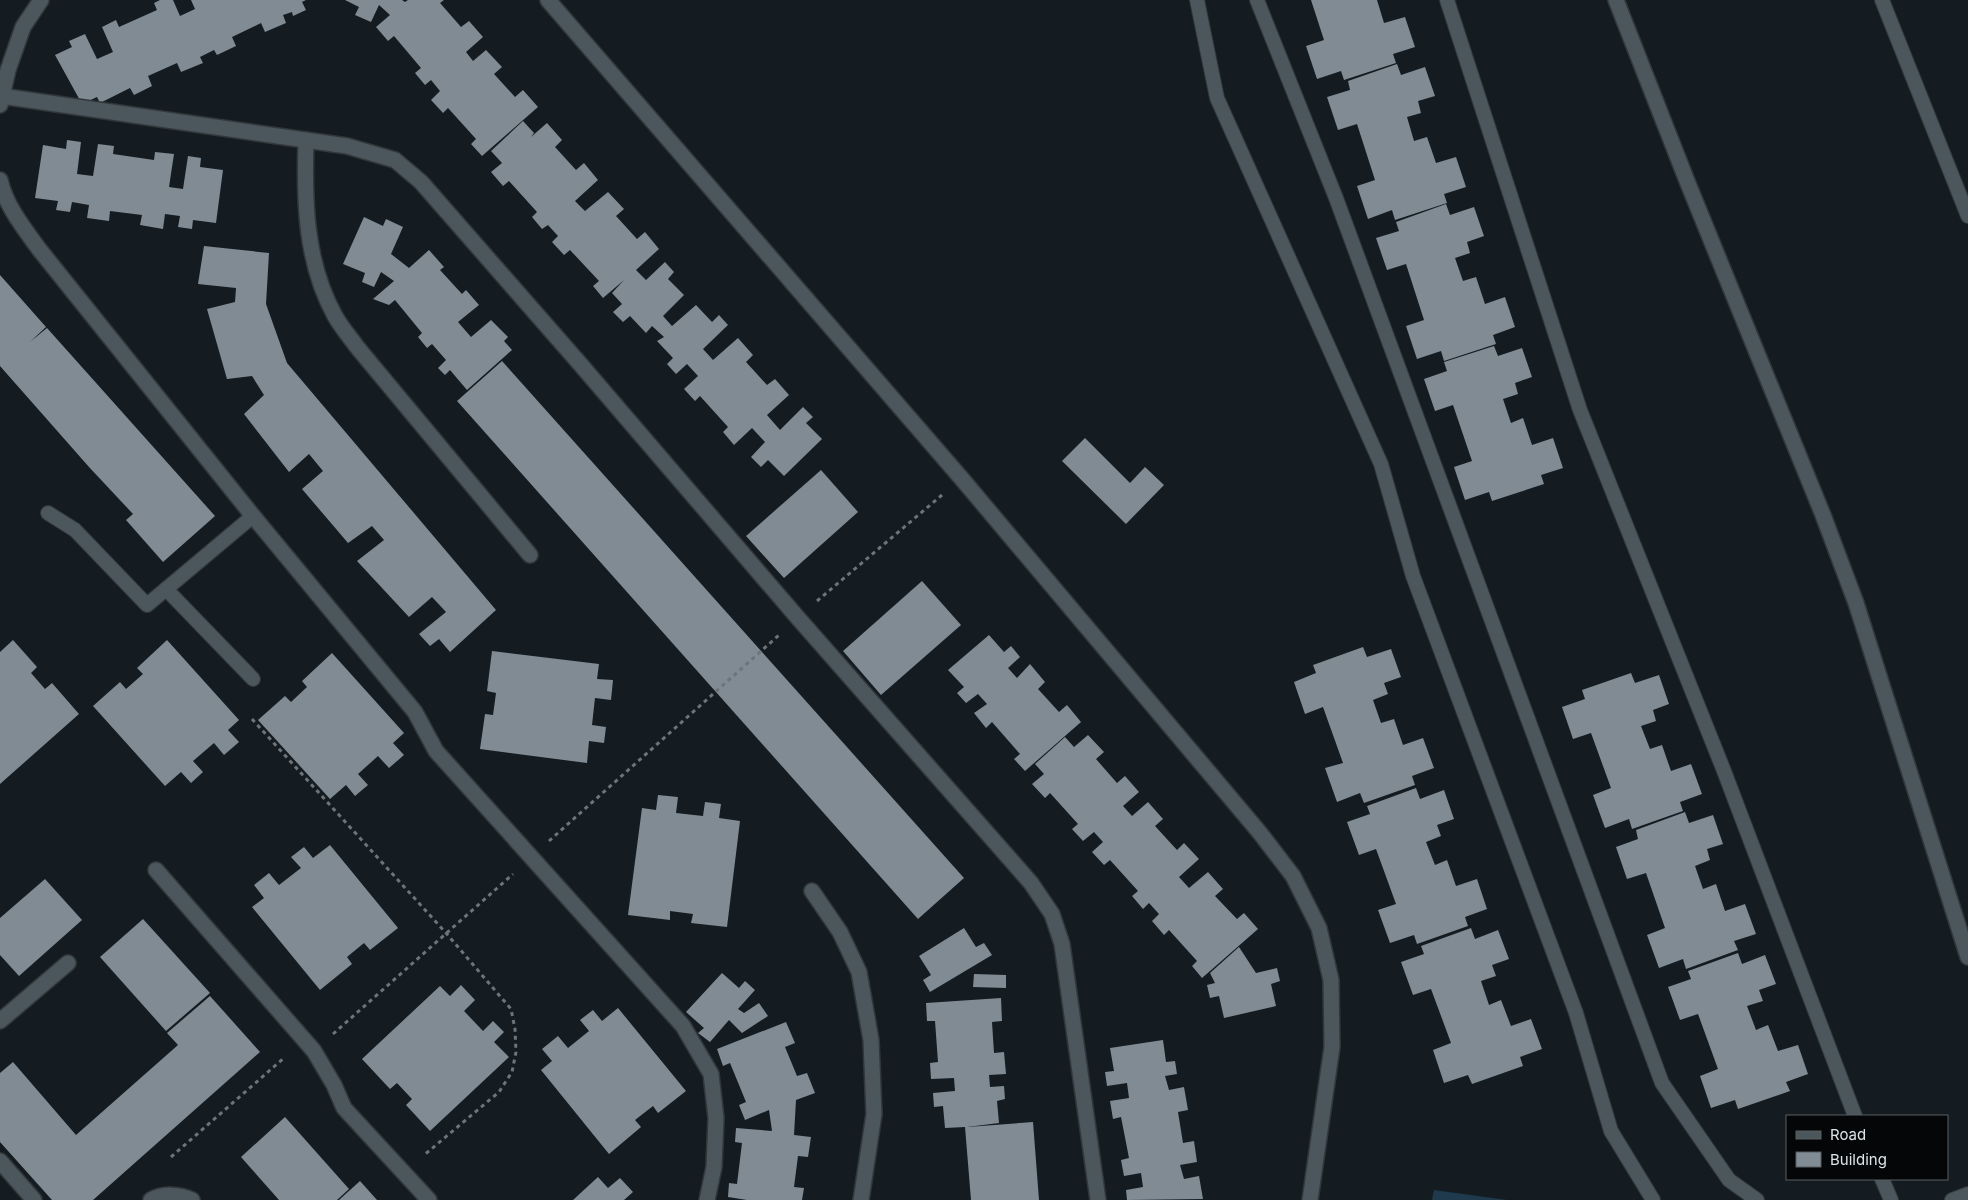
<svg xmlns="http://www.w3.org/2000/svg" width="1968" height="1200" viewBox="0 0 1968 1200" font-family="Inter,sans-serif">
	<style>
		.green { fill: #1e3a4c }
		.building { fill: #818b93 }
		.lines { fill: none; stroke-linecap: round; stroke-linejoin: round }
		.lane-casing { stroke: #32373b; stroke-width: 16 }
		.street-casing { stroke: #32373b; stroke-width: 18 }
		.path { stroke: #6d757a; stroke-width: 3; stroke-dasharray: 4 4; stroke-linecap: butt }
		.lane { stroke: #4c565d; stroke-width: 14 }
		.street { stroke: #4c565d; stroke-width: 15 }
	</style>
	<rect width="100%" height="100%" fill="#141c22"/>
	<path class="green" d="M1434,1190L1507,1200H1432Z"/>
	<g class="building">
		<path d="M160,0H173L180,16L195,9L191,0H306L302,2L306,10L293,16L292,12L283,15L286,23L265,32L261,23L232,37L236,46L217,55L214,50L200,57L203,63L181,72L177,63L148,76L152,86L134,95L130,88L100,103L97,97L82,104L55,55L72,47L69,41L85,34L97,59L113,52L102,27L116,20L119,27L157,10L154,3Z"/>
		<path d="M345,0H402L405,2L408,0H444L440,3L461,27L469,21L483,37L466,52L473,61L486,50L502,67L494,74L515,97L523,90L538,107L482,156L471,144L476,139L448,108L443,113L431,100L440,91L431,80L425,85L415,73L421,68L394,36L388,41L376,27L390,15L379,5L371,22L355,15L359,7Z"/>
		<path d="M1311,0H1377L1384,23L1405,17L1415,47L1393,54L1396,63L1344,80L1341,71L1317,79L1306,46L1324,40Z"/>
		<path d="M1397,64L1401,75L1425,67L1435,96L1418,101L1421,113L1407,117L1414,141L1427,137L1436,163L1456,157L1466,187L1444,194L1447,203L1395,220L1392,210L1368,219L1357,186L1375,180L1357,124L1338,130L1327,97L1350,90L1348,81Z"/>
		<path d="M523,121L534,133L531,137L547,123L562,140L555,147L576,170L584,163L598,180L575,201L585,211L608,192L624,209L616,216L637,239L645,232L659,249L636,270L646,280L665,262L674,272L668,279L684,295L663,316L672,326L696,305L712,322L719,315L728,325L703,349L713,360L738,338L753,355L746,362L767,385L775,379L789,395L767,415L780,430L803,407L813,417L806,423L822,439L784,476L768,460L761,467L751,457L765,442L752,428L734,445L723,432L728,427L700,396L695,401L684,389L698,376L687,364L676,374L667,364L673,358L657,341L664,337L652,326L646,333L630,316L623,322L613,312L622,304L612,293L624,280L603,298L593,286L599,281L570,250L564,255L552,242L558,236L548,225L542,229L532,217L537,212L509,181L503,186L491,172L502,163L491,151Z"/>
		<path d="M67,140L81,142L77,174L93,176L98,144L114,146L113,154L154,160L155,152L174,154L169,187L183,189L188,156L201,158L200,167L223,170L216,223L193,220L192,229L178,227L180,216L165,214L163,229L140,225L142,215L110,211L109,221L87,218L89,205L72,202L70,212L56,210L58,201L35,198L43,145L66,149Z"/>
		<path d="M1446,204L1450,215L1474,207L1484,236L1467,242L1470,253L1455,258L1463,281L1476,277L1485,304L1505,297L1515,327L1493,335L1496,344L1444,361L1441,351L1417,359L1406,326L1424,320L1406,264L1387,270L1376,238L1399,231L1396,222Z"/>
		<path d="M364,217L383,226L386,219L403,227L391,254L409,268L429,250L444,267L440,270L462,294L466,290L479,305L458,322L471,337L491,320L508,337L504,341L512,350L467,390L450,370L445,375L438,368L446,360L432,344L427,348L418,337L422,333L395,300L389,305L373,299L394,281L381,272L374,287L362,282L365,273L343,264Z"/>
		<path d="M204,246L269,253L266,304L287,363L496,610L450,652L439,639L430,646L419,634L446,612L432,597L409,617L357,561L384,540L372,526L348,543L302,489L323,471L309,454L289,472L244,414L264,395L252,376L227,379L207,309L235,302L236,288L198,284Z"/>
		<path d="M0,275L46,327L30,342L47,328L215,516L163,562L126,520L133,514L89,467L0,366Z"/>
		<path d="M1494,346L1498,356L1522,348L1532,377L1515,383L1518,394L1503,399L1511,423L1523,418L1532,445L1553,438L1563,468L1541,475L1544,484L1492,501L1489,492L1465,500L1454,467L1472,461L1453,405L1435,411L1424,379L1447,371L1444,362Z"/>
		<path d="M502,361L964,878L918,919L457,401Z"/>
		<path d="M1085,438L1130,483L1145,467L1164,485L1126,524L1062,461Z"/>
		<path d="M821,470L858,512L784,578L746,536Z"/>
		<path d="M922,581L961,625L881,695L843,651Z"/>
		<path d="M989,635L1004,652L1011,646L1020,657L1008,668L1017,678L1030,664L1045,682L1038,689L1059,712L1067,705L1081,722L1025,771L1014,759L1020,754L992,722L986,728L974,713L987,704L978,694L966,703L957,693L964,687L948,670Z"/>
		<path d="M13,640L37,667L31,673L45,689L52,683L79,714L0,784V652Z"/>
		<path d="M167,640L239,720L228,730L239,742L224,755L214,743L193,761L203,772L191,783L181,772L165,786L93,706L120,682L126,689L143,674L137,668Z"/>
		<path d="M1363,647L1367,657L1391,649L1401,677L1384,683L1388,694L1373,700L1381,723L1394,719L1403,745L1423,738L1434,768L1412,776L1415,785L1364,803L1360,793L1337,802L1325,768L1343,763L1323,707L1305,714L1294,682L1316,673L1313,665Z"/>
		<path d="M492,651L599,664L597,679L613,680L611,700L595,698L592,725L606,727L604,743L589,741L587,763L480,749L485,714L493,715L496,693L487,691Z"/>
		<path d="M332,653L404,733L393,743L404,755L389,768L378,756L358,774L368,785L355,796L346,785L330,799L258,720L285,696L291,702L307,687L302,681Z"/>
		<path d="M1631,673L1635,683L1659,675L1669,704L1653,710L1656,721L1641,726L1650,749L1662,745L1671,771L1691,764L1702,794L1680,802L1683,811L1632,829L1629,819L1605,828L1593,795L1611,788L1591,733L1573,739L1562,707L1585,699L1582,690Z"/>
		<path d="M1088,735L1104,752L1096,759L1117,783L1125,776L1139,792L1123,806L1132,816L1148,802L1163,819L1155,826L1177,850L1184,843L1199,859L1179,877L1189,888L1208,872L1223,889L1215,896L1237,919L1244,913L1258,929L1202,978L1192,966L1197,961L1169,930L1164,935L1152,921L1159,914L1149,903L1143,909L1132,896L1138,891L1110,860L1104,865L1092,852L1103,842L1094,832L1083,841L1072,829L1078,824L1050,793L1045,798L1032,784L1044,774L1035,764L1065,737L1074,747Z"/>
		<path d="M1416,788L1420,799L1444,790L1454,819L1437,825L1441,836L1426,842L1435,865L1447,860L1456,886L1477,879L1487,909L1465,917L1468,926L1417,944L1414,935L1390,943L1378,910L1396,904L1376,849L1359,855L1347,822L1370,814L1367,806Z"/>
		<path d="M658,795L678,797L676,813L703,816L705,802L721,804L719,818L740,821L727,927L691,923L693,914L670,911V920L628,915L642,808L656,810Z"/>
		<path d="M1685,812L1689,823L1713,815L1723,844L1707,849L1710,860L1695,866L1703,889L1716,884L1725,911L1745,904L1756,934L1734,941L1738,950L1686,969L1683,959L1659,968L1647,935L1665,928L1646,873L1627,879L1616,847L1638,839L1636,830Z"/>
		<path d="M330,845L398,928L370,950L364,943L347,957L352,964L320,990L252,907L264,898L254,885L269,873L279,885L301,868L291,857L304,847L313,858Z"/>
		<path d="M45,879L82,920L19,976L0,955V918Z"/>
		<path d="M143,919L210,993L166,1031L100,957Z"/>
		<path d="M964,928L976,947L984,943L992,955L930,992L923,980L931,975L919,956Z"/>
		<path d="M1471,928L1475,939L1498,930L1509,959L1492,965L1496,976L1481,981L1489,1005L1501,1000L1511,1026L1531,1019L1542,1049L1520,1057L1523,1066L1472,1084L1468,1075L1444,1083L1433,1050L1451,1043L1431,989L1413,995L1401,962L1424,954L1421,946Z"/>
		<path d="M1239,947L1256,973L1277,968L1280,981L1271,984L1276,1006L1224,1018L1219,996L1210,998L1207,985L1215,983L1210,973Z"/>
		<path d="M1738,953L1742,964L1765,955L1776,984L1759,990L1763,1001L1747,1006L1756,1030L1768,1025L1778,1051L1798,1045L1808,1074L1786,1082L1790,1091L1738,1109L1735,1100L1711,1108L1700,1076L1718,1069L1698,1014L1680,1020L1668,987L1691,979L1688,971Z"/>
		<path d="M722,973L739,988L745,981L755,990L738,1009L744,1013L759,1003L768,1016L742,1033L729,1020L710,1042L698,1033L704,1028L686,1012Z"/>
		<path d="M974,974L1006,975V988L973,987Z"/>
		<path d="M461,985L475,1000L464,1011L483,1031L493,1021L504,1032L494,1042L509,1057L430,1131L406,1105L412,1099L397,1083L390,1089L362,1059L440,986L450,996Z"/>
		<path d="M210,996L260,1052L93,1200H52L0,1142V1073L13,1062L76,1135L178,1045L167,1033Z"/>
		<path d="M1001,998L1002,1021L992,1022L994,1053L1004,1052L1006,1074L989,1075L990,1087L1004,1086L1005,1099L997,1101L999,1123L967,1127L1033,1122L1039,1200H971L965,1127L945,1128L943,1106L934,1107L933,1093L955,1091L954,1078L931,1079L930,1063L938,1062L935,1021H927L926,1003Z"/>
		<path d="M618,1008L686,1091L658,1113L653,1106L635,1120L641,1127L609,1154L541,1070L552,1061L542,1049L558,1036L568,1048L589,1031L580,1020L593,1010L602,1021Z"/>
		<path d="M786,1022L795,1043L785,1047L797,1076L807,1073L815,1093L796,1100L794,1135L811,1137L808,1157L798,1156L794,1187L804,1188L802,1200H747L728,1197L729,1183L737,1184L742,1143L735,1142L736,1128L772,1131L769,1110L745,1120L739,1105L746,1102L730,1063L723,1066L717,1049Z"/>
		<path d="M1163,1040L1166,1062L1175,1061L1177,1074L1165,1076L1169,1090L1184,1087L1188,1110L1178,1112L1183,1143L1194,1141L1197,1162L1180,1165L1184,1179L1199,1176L1203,1199L1127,1200L1126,1190L1143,1187L1141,1173L1124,1176L1121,1160L1129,1158L1121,1117L1113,1119L1110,1101L1129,1098L1127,1083L1107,1086L1105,1072L1114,1071L1110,1048Z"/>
		<path d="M285,1117L349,1189L337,1200H279L241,1157Z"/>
		<path d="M598,1177L608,1188L620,1178L633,1192L624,1200H573Z"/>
		<path d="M360,1181L377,1200H339Z"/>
	</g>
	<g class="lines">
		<g class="lane-casing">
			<g id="lane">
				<path d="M1197,0L1217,98L1381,464L1413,576L1576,1013L1611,1131L1653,1200"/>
				<path d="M1257,0L1336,198L1662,1083L1729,1180L1757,1200"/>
				<path d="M1447,0L1580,410L1724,771L1855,1116"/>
				<path d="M1882,0L1968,216"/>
				<path d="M48,513L75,530L147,605L253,516"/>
				<path d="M166,589L253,679"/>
				<path d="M1882,1179L1891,1200"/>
				<path d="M1952,1200L1968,1194"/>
			</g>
		</g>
		<g class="street-casing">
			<g id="street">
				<path d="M548,0L962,479L1260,833L1293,876L1319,928L1331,980L1332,1047L1310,1200"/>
				<path d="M1616,0L1687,181L1823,515L1856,603L1968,957"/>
				<path d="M1,96L347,146L395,160L421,182L581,365L798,618L1031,883L1052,914L1062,944L1098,1200"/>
				<path d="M0,105L8,70L23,27L41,0"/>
				<path d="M306,140C304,200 305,262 335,316C341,327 350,337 357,347L530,555"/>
				<path d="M0,180C6,206 23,227 39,249L253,516L415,712L436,751L683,1026L711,1074L716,1118L714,1167L707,1200"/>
				<path d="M156,870L314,1051L334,1085L344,1108L429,1200"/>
				<path d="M812,891L840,932L859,972L871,1040L874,1114L861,1200"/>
				<path d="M0,1021L68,963"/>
				<path d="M0,1161L34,1200"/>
				<path d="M151,1200C163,1193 180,1194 192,1200"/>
			</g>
		</g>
		<g class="path">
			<path d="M817,601L942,495"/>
			<path d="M252,719L446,933L511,1009L515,1029L516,1052L512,1072L499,1092L423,1156"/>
			<path d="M549,841L779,635"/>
			<path d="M333,1034L513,874"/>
			<path d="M171,1157L285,1057"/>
		</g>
		<use href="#lane" class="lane"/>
		<use href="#street" class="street"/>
	</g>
	<rect x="1786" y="1115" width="162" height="65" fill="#040608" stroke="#5b5e61"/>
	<rect x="1796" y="1131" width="25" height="8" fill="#4c565d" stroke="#5b5e61"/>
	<text x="1830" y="1140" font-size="15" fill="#dde3e7">Road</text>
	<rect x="1796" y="1152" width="25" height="15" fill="#818b93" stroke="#5b5e61"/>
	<text x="1830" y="1165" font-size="15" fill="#dde3e7">Building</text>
</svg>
